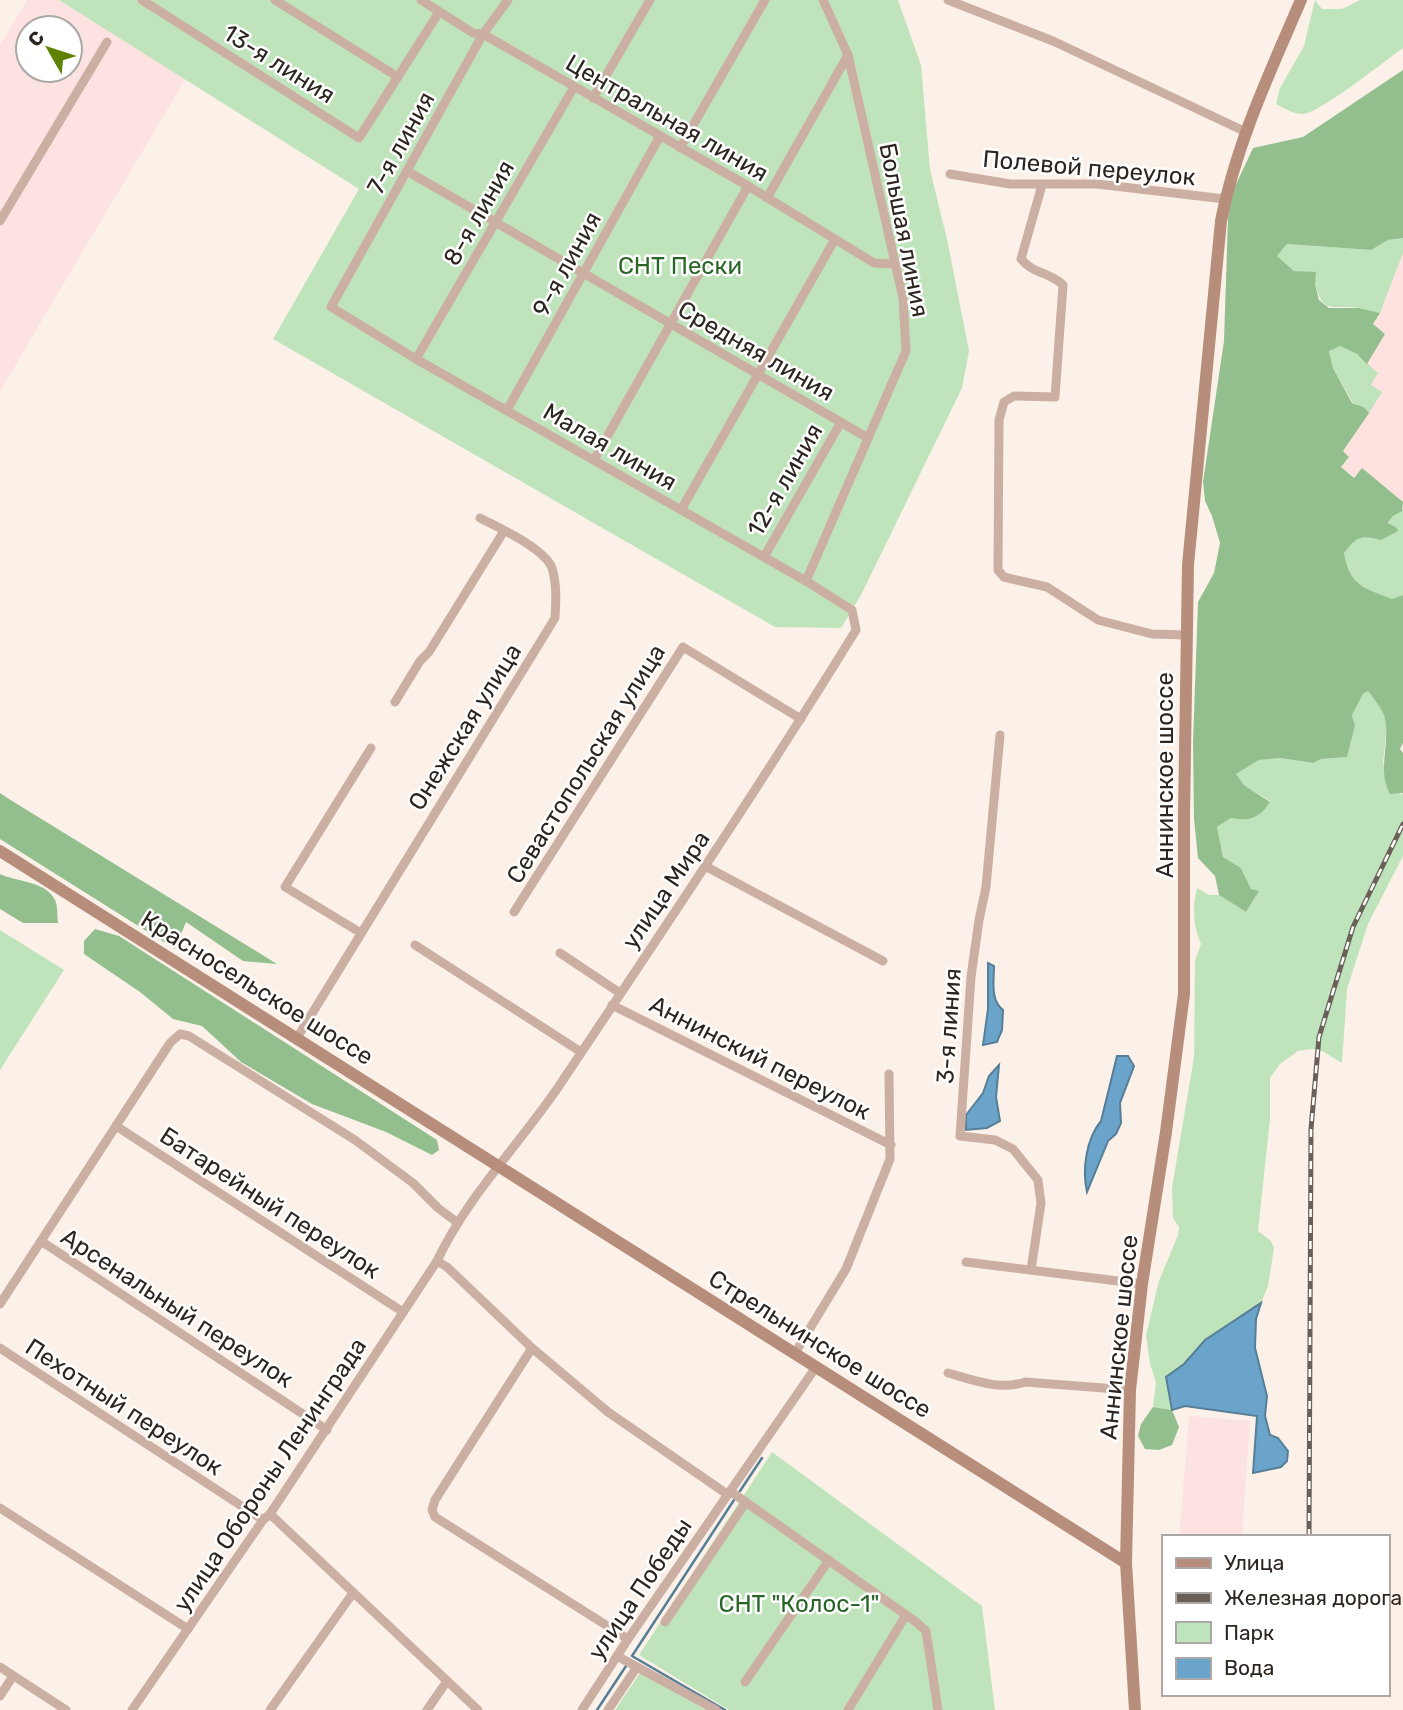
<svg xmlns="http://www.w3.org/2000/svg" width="1403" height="1710" viewBox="0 0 1403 1710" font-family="Rubik,sans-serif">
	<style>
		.commercial { fill: #fde2e2; fill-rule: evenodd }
		.industrial { fill: #fde2e0 }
		.green { fill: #bfe4bb }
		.forest { fill: #93bf8f }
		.water { fill: #6aa4ca; stroke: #577e97; stroke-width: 2 }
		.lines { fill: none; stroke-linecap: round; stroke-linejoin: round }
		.stream { stroke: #577e97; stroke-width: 2.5 }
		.minor { stroke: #ccafa3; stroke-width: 9 }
		.secondary { stroke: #b78e7c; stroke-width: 12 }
		.rail-casing { stroke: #686059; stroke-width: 5 }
		.rail { stroke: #fff; stroke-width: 2.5; stroke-dasharray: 8; stroke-linecap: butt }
		.labels { text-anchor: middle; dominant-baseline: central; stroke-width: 5; stroke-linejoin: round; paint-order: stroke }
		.street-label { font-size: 24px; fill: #2c2520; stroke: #fff }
		.park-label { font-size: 24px; fill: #2a6628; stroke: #fff }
	</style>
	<rect width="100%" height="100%" fill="#fcf1e8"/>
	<g class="commercial">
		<path d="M27,0H59L186,78L0,391V45ZM28,28H70V70H28Z"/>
		<path d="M1189,1416L1250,1421L1242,1537H1179Z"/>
	</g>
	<path class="industrial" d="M1403,253V502L1362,469L1354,478L1341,467L1349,457L1343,451L1381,392L1370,385L1378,373L1367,364L1385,334L1373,324L1380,313Z"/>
	<g class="green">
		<path d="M59,0H898L921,65L930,170L947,239L969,351L962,388L861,595L841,628L775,627L273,339L359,189Z"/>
		<path d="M1315,0L1322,9H1342L1360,0H1403V48C1386,60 1318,115 1302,114C1293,114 1284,108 1276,104L1280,88L1304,46Z"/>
		<path d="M1403,238V253L1380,313C1373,312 1365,309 1358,308C1332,304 1324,316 1315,284L1294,271L1277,256L1287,244L1370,250L1388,240Z"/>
		<path d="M1340,346L1357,354L1378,373L1371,385L1382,392L1369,413L1364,407L1353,403L1333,368L1329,350Z"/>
		<path d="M1403,509V595L1392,600C1364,588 1350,586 1344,553L1354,540L1367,536L1388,524L1393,516Z"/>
		<path d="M1368,691L1382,709L1387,725L1383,763L1400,795L1403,793V856L1368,924L1347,989L1342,1063L1322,1051L1312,1049L1298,1051L1280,1064L1270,1078V1119L1258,1231L1271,1241L1274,1248L1268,1286L1261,1303L1205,1340L1184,1364L1166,1376L1172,1410L1153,1407L1156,1382L1150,1364L1146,1335L1159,1281L1178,1235L1179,1227L1173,1218L1172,1188L1194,1057L1195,961L1201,944C1193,926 1192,908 1197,888L1209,895H1219L1246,912L1258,892L1251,889L1241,868L1223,857L1217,827L1231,818C1249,822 1261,818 1270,801L1244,785L1236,774L1259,760L1280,758L1312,763L1321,759L1347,757L1355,726L1352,715L1363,694Z"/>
		<path d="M0,930L64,970L0,1070Z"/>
		<path d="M772,1452L982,1606L995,1710H729L639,1655Z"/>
		<path d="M640,1673L706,1710H615Z"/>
	</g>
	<g class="forest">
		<path d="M1403,70V238L1388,240L1371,250L1287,244L1277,256L1294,271L1316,272L1315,284L1319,300L1329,308H1359L1380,313L1373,324L1385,334L1367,364L1357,354L1340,346L1329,351L1333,368L1352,403L1364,407L1369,413L1343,451L1349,457L1341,467L1354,478L1362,468L1403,502L1402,511L1393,516L1388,523L1397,528L1398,531L1381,540C1361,534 1356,537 1344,553C1350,586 1364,588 1392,599L1403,595V743L1400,749L1403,753V793L1390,794C1378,771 1388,750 1386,726C1386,712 1376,702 1368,691L1363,694L1352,715L1355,726L1347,757L1321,759L1313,763L1280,758L1259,760L1236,774L1244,785L1270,802C1260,818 1249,822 1231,818L1217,827L1223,857L1241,868L1251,889L1259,891L1246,912L1219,895L1215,876L1198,858L1194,819L1193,742L1198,602L1214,573L1220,543L1212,516L1205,501L1203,482L1224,341L1228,218L1232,193L1253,148L1303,137Z"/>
		<path d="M0,793L9,799L277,964L243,961L186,922L175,949L0,839Z"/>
		<path d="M0,874C17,882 46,881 55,900C58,906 57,917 58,923H23L0,909Z"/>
		<path d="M95,929L119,936L437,1140L439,1150L432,1155L386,1132L312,1104L241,1062L202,1026L173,1019L140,992L84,954V941Z"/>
		<path d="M1153,1407L1172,1410L1179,1427L1172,1445L1159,1450L1145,1449L1138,1436L1141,1424Z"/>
	</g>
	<g class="water">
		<path d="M988,963L994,966C994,981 990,1000 1003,1010L1002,1030L997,1042L983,1045L988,1009Z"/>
		<path d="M1117,1056H1128L1134,1066L1120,1103L1121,1123L1116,1134L1108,1141L1087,1192C1082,1170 1086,1139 1101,1121Z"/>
		<path d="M999,1065L996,1097L1000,1121L987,1128L966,1130V1115L983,1093L989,1076Z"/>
		<path d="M1261,1303L1256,1319L1255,1348L1267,1396L1265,1416L1270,1435L1278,1438L1288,1451L1287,1461L1281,1467L1253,1473L1257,1416L1185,1406L1172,1410L1166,1377L1184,1364L1205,1340Z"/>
	</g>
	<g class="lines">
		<g class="stream">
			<path d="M740,1491L762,1458"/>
			<path d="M597,1710L626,1666"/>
			<path d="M725,1710L632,1656L734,1500"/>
		</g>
		<g class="minor">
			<path d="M142,0L359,138L439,12"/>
			<path d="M275,0L398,77"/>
			<path d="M421,0L473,33L483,34L748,186L874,263L895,264"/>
			<path d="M948,0L1053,41L1246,132"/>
			<path d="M593,98L650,0"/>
			<path d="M680,148L765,0"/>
			<path d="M407,171L868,438"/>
			<path d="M950,174L1010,184H1097L1225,199"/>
			<path d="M1042,185L1021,259C1032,273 1051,273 1063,285L1055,397L1014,396L1004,402L999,420L998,570L1004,577L1047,587L1098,620L1152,634L1187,635"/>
			<path d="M767,198L848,55"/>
			<path d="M0,221L107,42"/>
			<path d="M416,359L574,87"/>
			<path d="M507,410L660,136"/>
			<path d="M594,460L748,186"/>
			<path d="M681,510L835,239"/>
			<path d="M764,557L841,422"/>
			<path d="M806,581L906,351L903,298L848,55L823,0"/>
			<path d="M395,702L420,661L429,652L504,531"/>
			<path d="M1000,735L986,887L979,920L971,977L960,1136L995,1140L1013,1149L1038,1180L1041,1203L1031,1270"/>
			<path d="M705,866L883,961"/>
			<path d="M514,912L683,647L801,719"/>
			<path d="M361,933L285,887L371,748"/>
			<path d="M415,945L581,1052"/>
			<path d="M560,953L620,993"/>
			<path d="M612,1005L891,1145"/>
			<path d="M297,1038L555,618C556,601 557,584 552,568C544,548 499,528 480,518"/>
			<path d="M116,1126L403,1312"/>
			<path d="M41,1241L327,1430"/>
			<path d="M437,1261L447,1267L532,1348L608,1412L727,1494"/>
			<path d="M966,1262L1142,1284"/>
			<path d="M0,1304L170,1043L180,1034L189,1036L355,1140L413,1183L438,1208L458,1223"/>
			<path d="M0,1348L263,1520"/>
			<path d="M532,1348L435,1500L432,1510L435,1517L628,1639"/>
			<path d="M795,1353L846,1269L890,1159L889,1074"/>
			<path d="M948,1373C974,1380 999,1391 1025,1382L1130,1390"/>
			<path d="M730,1491L916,1622L926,1631L938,1710"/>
			<path d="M0,1508L188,1629"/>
			<path d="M270,1514L478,1710"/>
			<path d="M665,1622L746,1502"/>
			<path d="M617,1656L716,1710"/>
			<path d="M0,1667L66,1710"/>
			<path d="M745,1682L829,1560"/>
			<path d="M0,1696L13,1676"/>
			<path d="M132,1710L263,1520L270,1514L437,1261C468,1195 521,1143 561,1083C661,933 762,783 856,630L852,610L806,581L416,359L331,307L483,34L508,0"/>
			<path d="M270,1710L353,1593"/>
			<path d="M427,1710L447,1681"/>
			<path d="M582,1710L628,1639L816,1367"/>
			<path d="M608,1710L637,1667"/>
			<path d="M848,1710L906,1615"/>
		</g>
		<g class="secondary">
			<path d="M0,851L1126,1563"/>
			<path d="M1135,1710L1126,1563L1130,1390L1142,1284L1166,1132L1184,994V815L1188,565L1221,221C1236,144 1270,72 1301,0"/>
		</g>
		<g class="rail-casing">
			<path id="rail" d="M1309,1537L1311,1129L1319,1037L1353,927L1403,824"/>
		</g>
		<use href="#rail" class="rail"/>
	</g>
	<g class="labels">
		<g class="street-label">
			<text transform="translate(279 64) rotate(32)">13-я линия</text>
			<text transform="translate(667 118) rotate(30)">Центральная линия</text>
			<text transform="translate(401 143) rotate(-61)">7-я линия</text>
			<text transform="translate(1089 168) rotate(5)">Полевой переулок</text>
			<text transform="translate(479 213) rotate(-60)">8-я линия</text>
			<text transform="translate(904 230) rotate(79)">Большая линия</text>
			<text transform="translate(567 264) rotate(-61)">9-я линия</text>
			<text transform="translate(756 351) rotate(30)">Средняя линия</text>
			<text transform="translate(610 447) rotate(30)">Малая линия</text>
			<text transform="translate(785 480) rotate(-60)">12-я линия</text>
			<text transform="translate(465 727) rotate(-58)">Онежская улица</text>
			<text transform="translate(586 764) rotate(-58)">Севастопольская улица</text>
			<text transform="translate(1165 775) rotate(-90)">Аннинское шоссе</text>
			<text transform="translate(666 890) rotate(-56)">улица Мира</text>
			<text transform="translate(257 988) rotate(32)">Красносельское шоссе</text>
			<text transform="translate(949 1026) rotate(-86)">3-я линия</text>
			<text transform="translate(760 1058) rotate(27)">Аннинский переулок</text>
			<text transform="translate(270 1203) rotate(33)">Батарейный переулок</text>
			<text transform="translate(177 1308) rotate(33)">Арсенальный переулок</text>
			<text transform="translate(1119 1337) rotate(-84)">Аннинское шоссе</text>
			<text transform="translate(820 1344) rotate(32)">Стрельнинское шоссе</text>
			<text transform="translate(124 1407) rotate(33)">Пехотный переулок</text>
			<text transform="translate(270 1475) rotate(-56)">улица Обороны Ленинграда</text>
			<text transform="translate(640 1589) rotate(-56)">улица Победы</text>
		</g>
		<g class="park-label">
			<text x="680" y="266">СНТ Пески</text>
			<text x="799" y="1604">СНТ "Колос-1"</text>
		</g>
	</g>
	<rect x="1162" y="1535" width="228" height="161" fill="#ffffff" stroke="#aba8a6" stroke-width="2"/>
	<rect x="1176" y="1558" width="35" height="10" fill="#b78e7c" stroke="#aba8a6" stroke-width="2"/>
	<text x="1224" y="1570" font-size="21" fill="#2c2520">Улица</text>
	<rect x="1176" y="1593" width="35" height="10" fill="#686059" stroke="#aba8a6" stroke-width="2"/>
	<text x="1224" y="1605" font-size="21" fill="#2c2520">Железная дорога</text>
	<rect x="1176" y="1622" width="35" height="21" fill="#bfe4bb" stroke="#aba8a6" stroke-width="2"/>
	<text x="1224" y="1640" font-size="21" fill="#2c2520">Парк</text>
	<rect x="1176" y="1658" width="35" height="21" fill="#6aa4ca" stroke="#aba8a6" stroke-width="2"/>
	<text x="1224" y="1675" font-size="21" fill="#2c2520">Вода</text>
	<g transform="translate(49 49) rotate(309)"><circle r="33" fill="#ffffff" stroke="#aba8a6" stroke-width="2"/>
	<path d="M0-5L12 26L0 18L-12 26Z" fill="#5f8301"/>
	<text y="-10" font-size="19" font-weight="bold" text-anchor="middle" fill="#2c2520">С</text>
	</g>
</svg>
